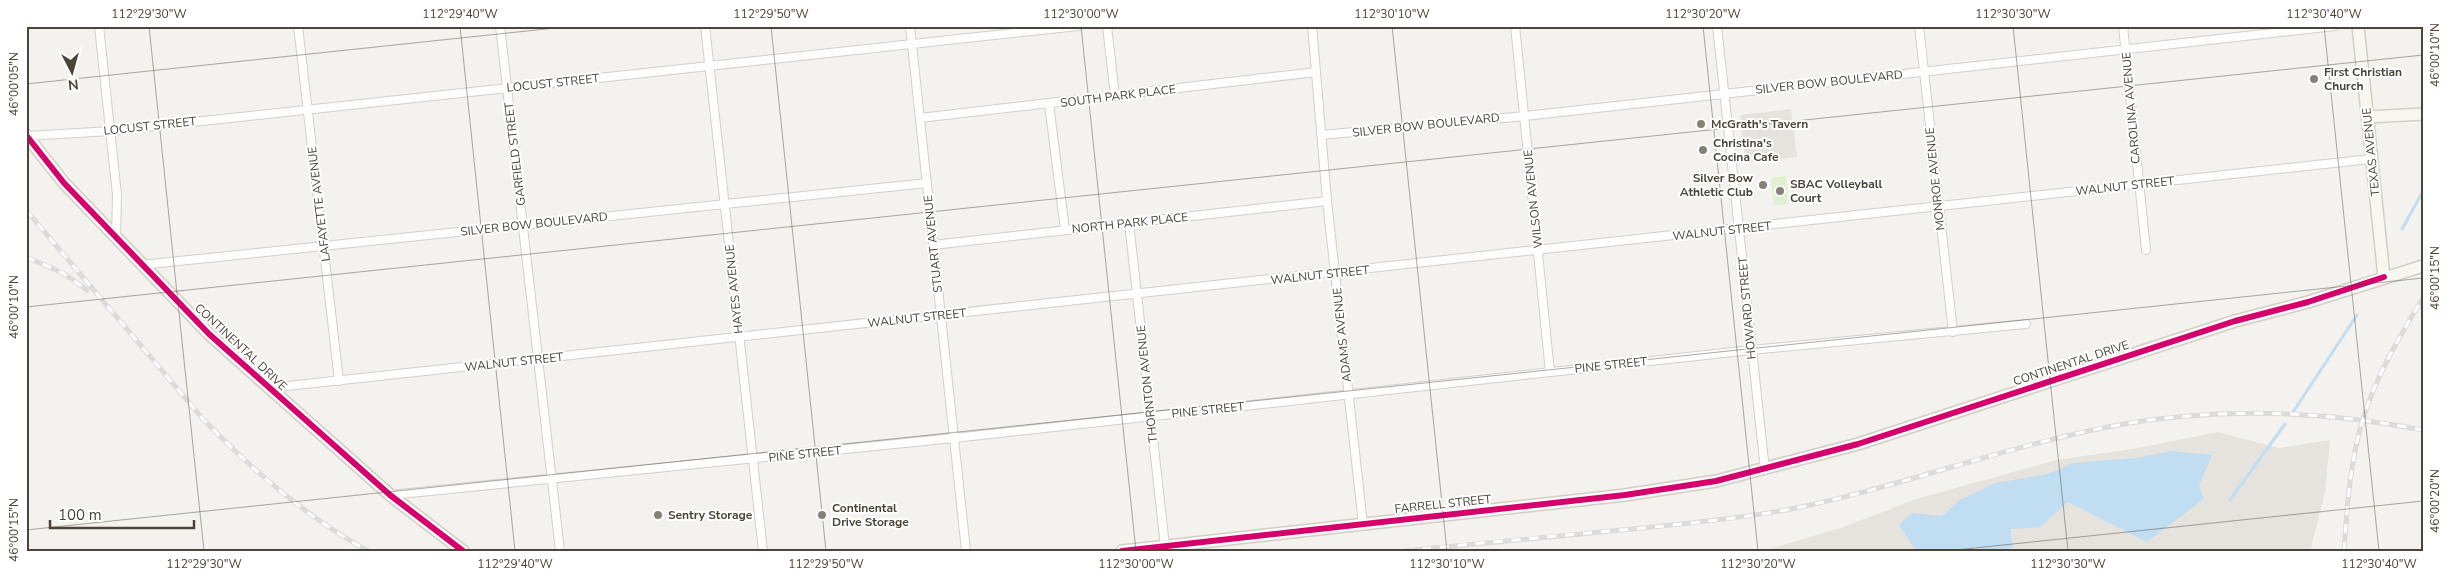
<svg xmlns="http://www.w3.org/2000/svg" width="2449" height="577" viewBox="0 0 2449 577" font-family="'Nunito Sans',sans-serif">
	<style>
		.industrial { fill: #e6e2de }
		.green { fill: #e1eecf }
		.parking { fill: #e6e3df }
		.water { fill: #c0ddf1 }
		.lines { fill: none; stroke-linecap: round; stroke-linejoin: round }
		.stream { stroke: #c0ddf1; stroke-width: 3 }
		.street-casing { stroke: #d2d0cb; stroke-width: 10 }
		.secondary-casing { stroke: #d3cfc5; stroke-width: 14 }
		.street { stroke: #fdfdfc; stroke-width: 8 }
		.secondary { stroke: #f7f6f1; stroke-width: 11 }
		.rail-casing { stroke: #dbdbda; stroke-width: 5 }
		.rail { stroke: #fff; stroke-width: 3; stroke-dasharray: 9; stroke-linecap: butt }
		.cycleway-casing { stroke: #fff; stroke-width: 9 }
		.cycleway { stroke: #d6006c; stroke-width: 6 }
		.ticks { fill: none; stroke: #4b4439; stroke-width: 1; stroke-opacity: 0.45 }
		.poi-dot { fill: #868178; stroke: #fff; stroke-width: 2 }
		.labels { text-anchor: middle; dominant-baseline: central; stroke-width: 4; stroke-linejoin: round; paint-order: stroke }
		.poi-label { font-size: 12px; font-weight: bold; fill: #4b4439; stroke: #fff; text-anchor: start }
		.street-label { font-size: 12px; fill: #4b4439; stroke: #fff }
		.neatline { fill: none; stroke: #4b4439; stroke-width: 2 }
		.ticks-label { font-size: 12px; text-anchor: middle; fill: #4b4439 }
	</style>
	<rect width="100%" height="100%" fill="#f4f2ee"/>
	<path class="industrial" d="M2218,432L2279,448L2330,440L2325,493L2310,551H1762L1841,528L1916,499L2056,460L2133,449Z"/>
	<path class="green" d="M1786,176L1788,204L1774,205L1771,178Z"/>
	<path class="parking" d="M1791,109L1797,157L1745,163L1740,115Z"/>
	<path class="water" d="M2171,451L2212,455L2199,485L2204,499L2147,542L2068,502L2040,527L2010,529L2013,547C1998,552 1987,551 1973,546L1974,551H1919L1915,549L1899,525L1912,513L1942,516L1960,500L1995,483L2048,474L2073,463L2137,458Z"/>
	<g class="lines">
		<g class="stream">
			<path d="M2402,229L2423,191"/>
			<path d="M2293,412L2357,315"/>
			<path d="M2230,500L2285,424"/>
		</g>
		<g class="street-casing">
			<g id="street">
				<path d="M99,26L117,195L116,238"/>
				<path d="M298,26L339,381"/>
				<path d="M500,26L560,551"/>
				<path d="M705,26L763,551"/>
				<path d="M910,26L966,551"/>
				<path d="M1107,26L1115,96"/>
				<path d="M1312,26L1327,201L1363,524"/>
				<path d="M1515,26L1550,372"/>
				<path d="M1717,26L1765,470"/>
				<path d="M1919,26L1953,332"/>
				<path d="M2123,26L2146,250"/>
				<path d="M1049,104L1065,230"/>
				<path d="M920,118L1316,72"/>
				<path d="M1322,135L1525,116L2335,26"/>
				<path d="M27,136L111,131L1078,26"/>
				<path d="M1129,223L1165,546"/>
				<path d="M933,245L1327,201"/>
				<path d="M141,265L927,183"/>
				<path d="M269,388L2371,159"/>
				<path d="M390,495L954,438L1751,350L2026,324"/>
			</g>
		</g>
		<g class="secondary-casing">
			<g id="secondary">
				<path d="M2358,26L2384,277"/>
				<path d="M2368,117L2423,114"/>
				<path d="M26,135L64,183L209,334L390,495L463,551"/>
				<path d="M1122,551L1625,495L1716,481L1858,444L2235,321L2308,302L2423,266"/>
			</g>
		</g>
		<use href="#street" class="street"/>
		<use href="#secondary" class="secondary"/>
		<g class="rail-casing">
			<g id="rail">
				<path d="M26,210L203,419C252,470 305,516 368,551"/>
				<path d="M26,257L63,273L87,290"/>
				<path d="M1404,551C1480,543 1556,536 1632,529C1684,524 1735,519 1786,510C1900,488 2009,444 2124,424C2224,407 2323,411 2423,430"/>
				<path d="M2344,551C2347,508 2350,463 2362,422C2375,378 2399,337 2423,298"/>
			</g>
		</g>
		<use href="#rail" class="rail"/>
		<g class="cycleway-casing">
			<g id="cycleway">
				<path d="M26,135L64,183L209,334L390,495L463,551"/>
				<path d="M1122,551L1625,495L1716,481L1858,444L2235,321L2308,302L2384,277"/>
			</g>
		</g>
		<use href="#cycleway" class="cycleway"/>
	</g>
	<path class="ticks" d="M149,26L204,551M460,26L515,551M771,26L826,551M1081,26L1136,551M1392,26L1447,551M1703,26L1758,551M2013,26L2068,551M2324,26L2379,551M26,84L574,26M26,307L2423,55M26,530L2423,278M1946,551L2423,501"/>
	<g class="poi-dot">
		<circle cx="2314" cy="79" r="5"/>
		<circle cx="1701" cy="124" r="5"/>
		<circle cx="1703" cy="150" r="5"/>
		<circle cx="1763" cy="185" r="5"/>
		<circle cx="1780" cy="191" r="5"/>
		<circle cx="658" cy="515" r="5"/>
		<circle cx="822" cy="515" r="5"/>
	</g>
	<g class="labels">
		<g class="poi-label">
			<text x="2324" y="72">First Christian<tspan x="2324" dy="14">Church</tspan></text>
			<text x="1711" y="124">McGrath's Tavern</text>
			<text x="1713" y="143">Christina's<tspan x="1713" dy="14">Cocina Cafe</tspan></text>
			<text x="1753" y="178" text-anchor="end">Silver Bow<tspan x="1753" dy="14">Athletic Club</tspan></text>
			<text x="1790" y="184">SBAC Volleyball<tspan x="1790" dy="14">Court</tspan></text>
			<text x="832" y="508">Continental<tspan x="832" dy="14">Drive Storage</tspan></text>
			<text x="668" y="515">Sentry Storage</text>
		</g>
		<g class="street-label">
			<text transform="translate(1829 82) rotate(-6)">SILVER BOW BOULEVARD</text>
			<text transform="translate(553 83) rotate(-6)">LOCUST STREET</text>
			<text transform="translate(1118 96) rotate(-7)">SOUTH PARK PLACE</text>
			<text transform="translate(2131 108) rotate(-95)">CAROLINA AVENUE</text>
			<text transform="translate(1426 125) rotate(-6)">SILVER BOW BOULEVARD</text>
			<text transform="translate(150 126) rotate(-6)">LOCUST STREET</text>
			<text transform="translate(2371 152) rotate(-96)">TEXAS AVENUE</text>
			<text transform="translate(515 154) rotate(-97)">GARFIELD STREET</text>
			<text transform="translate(1935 179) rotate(-96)">MONROE AVENUE</text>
			<text transform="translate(2125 186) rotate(-6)">WALNUT STREET</text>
			<text transform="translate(1533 199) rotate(-96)">WILSON AVENUE</text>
			<text transform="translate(319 204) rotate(-97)">LAFAYETTE AVENUE</text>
			<text transform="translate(1130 223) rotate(-6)">NORTH PARK PLACE</text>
			<text transform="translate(534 224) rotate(-6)">SILVER BOW BOULEVARD</text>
			<text transform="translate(1722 231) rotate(-6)">WALNUT STREET</text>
			<text transform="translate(933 244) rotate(-96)">STUART AVENUE</text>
			<text transform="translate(1320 275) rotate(-6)">WALNUT STREET</text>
			<text transform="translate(734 289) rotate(-96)">HAYES AVENUE</text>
			<text transform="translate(1747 308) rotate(-95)">HOWARD STREET</text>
			<text transform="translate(917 318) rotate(-6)">WALNUT STREET</text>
			<text transform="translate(1342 335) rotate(-96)">ADAMS AVENUE</text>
			<text transform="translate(241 347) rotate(43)">CONTINENTAL DRIVE</text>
			<text transform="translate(514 362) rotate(-6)">WALNUT STREET</text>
			<text transform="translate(2071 363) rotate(-18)">CONTINENTAL DRIVE</text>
			<text transform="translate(1611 365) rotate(-6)">PINE STREET</text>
			<text transform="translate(1147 384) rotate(-96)">THORNTON AVENUE</text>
			<text transform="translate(1208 410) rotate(-6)">PINE STREET</text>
			<text transform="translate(805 454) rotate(-6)">PINE STREET</text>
			<text transform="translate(1443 504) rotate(-6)">FARRELL STREET</text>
		</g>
	</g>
	<rect width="2449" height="577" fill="none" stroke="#ffffff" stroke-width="55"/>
	<g transform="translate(72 72) rotate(174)" stroke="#ffffff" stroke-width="4" paint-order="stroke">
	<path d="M0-4L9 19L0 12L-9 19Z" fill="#4b4439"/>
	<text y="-8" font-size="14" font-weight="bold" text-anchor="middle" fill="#4b4439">N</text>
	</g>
	<path d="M50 520v8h144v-8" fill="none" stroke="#4b4439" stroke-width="2.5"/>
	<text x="58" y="520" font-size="15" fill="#4b4439" stroke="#ffffff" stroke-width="4" paint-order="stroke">100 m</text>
	<rect x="28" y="28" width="2394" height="522" class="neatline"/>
	<g class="ticks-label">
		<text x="149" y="18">112°29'30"W</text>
		<text x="460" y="18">112°29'40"W</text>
		<text x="771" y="18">112°29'50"W</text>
		<text x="1081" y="18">112°30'00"W</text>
		<text x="1392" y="18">112°30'10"W</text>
		<text x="1703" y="18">112°30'20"W</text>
		<text x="2013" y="18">112°30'30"W</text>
		<text x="2324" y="18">112°30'40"W</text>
		<text transform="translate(2435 55) rotate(-90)" y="4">46°00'10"N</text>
		<text transform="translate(14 84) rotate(-90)" y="4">46°00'05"N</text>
		<text transform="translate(2435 278) rotate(-90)" y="4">46°00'15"N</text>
		<text transform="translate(14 307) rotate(-90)" y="4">46°00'10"N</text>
		<text transform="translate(2435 501) rotate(-90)" y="4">46°00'20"N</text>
		<text transform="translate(14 530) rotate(-90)" y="4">46°00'15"N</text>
		<text x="204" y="568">112°29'30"W</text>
		<text x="515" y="568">112°29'40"W</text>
		<text x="826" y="568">112°29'50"W</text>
		<text x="1136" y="568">112°30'00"W</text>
		<text x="1447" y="568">112°30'10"W</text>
		<text x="1758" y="568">112°30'20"W</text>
		<text x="2068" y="568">112°30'30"W</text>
		<text x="2379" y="568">112°30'40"W</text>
	</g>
</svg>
